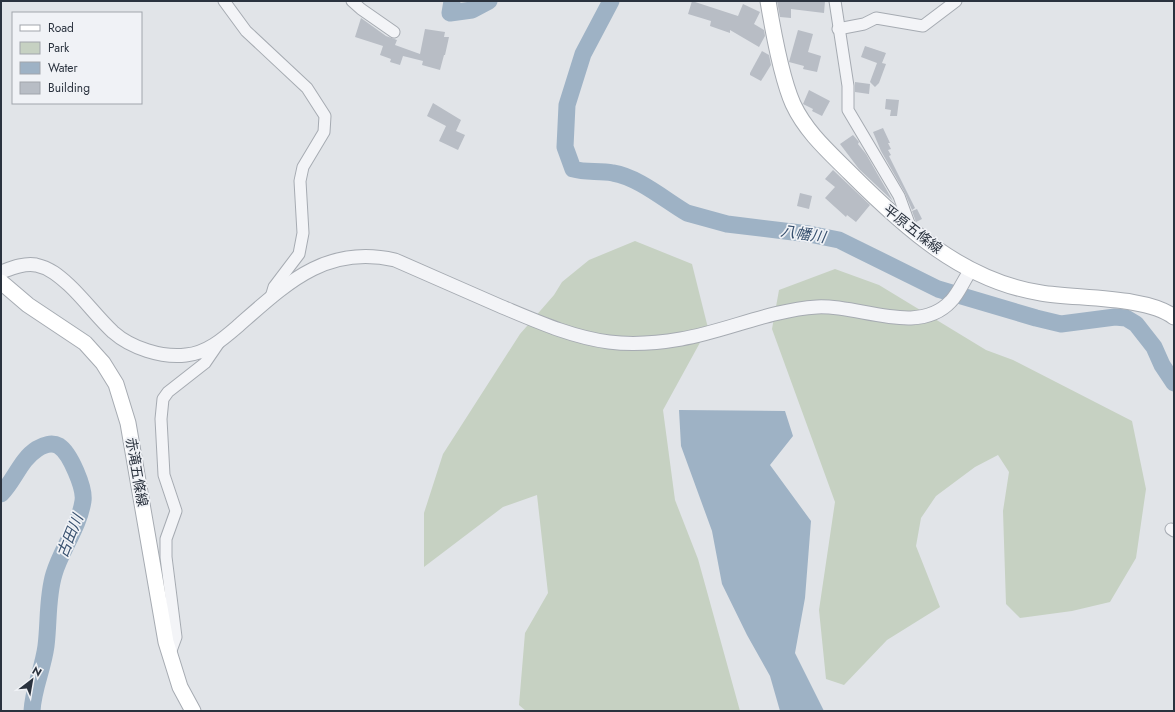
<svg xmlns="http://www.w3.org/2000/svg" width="1175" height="712" viewBox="0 0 1175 712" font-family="Jost,'Noto Sans JP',sans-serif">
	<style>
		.green { fill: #c6d1c2 }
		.water { fill: #9eb2c5 }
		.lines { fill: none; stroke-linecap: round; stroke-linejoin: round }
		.river { stroke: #9eb2c5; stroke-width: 17 }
		.building { fill: #b8bdc5 }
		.minor-casing { stroke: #a6abb2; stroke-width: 13 }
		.tertiary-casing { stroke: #a6abb2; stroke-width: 15 }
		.secondary-casing { stroke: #a6abb2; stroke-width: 17 }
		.minor { stroke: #f3f4f7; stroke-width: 11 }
		.tertiary { stroke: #f3f4f7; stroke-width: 13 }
		.secondary { stroke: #fff; stroke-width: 15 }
		.labels { text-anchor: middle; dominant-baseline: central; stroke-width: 3.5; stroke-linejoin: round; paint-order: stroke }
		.street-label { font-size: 14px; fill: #2a323e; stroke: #f0f2f6 }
		.water-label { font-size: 15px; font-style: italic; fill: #38516f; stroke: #f0f2f6 }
	</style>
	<rect width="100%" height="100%" fill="#e1e4e8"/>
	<g class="green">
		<path d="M635,241L692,264L708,328L663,410L675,500L698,559L740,711H526L519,705L525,633L548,593L537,495L503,507L424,567V513L443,454L520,334L554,295L562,282L589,260Z"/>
		<path d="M835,269L879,285L986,350L1013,360L1132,421L1146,489L1136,558L1110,602L1072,611L1020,618L1006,604L1003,511L1009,472L998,455L975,467L936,496L921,518L916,546L940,607L887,640L844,685L826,679L819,610L835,502L772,329L779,290Z"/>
	</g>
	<path class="water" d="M679,410L785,411L793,436L770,465L811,521L805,598L795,653L824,711H780L770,676L747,635L722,584L712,531L681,446Z"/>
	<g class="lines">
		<g class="river">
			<path d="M452,1L450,13L472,10L489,1"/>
			<path d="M611,1L583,54L567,105L565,147L573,169C586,173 599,170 613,173C638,177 665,200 687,213L727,224L809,234L839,240L938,289L1036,318L1061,324L1115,317L1126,318L1136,324L1154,347L1162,365L1174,383"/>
			<path d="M1,494C15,480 20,460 37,449C43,445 52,442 59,446C70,453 85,488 83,501C79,527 61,550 54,574C47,597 49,622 46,646C43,669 33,689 32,711"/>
		</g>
	</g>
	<g class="building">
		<path d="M692,1L738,16L743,4L760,12L754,24L764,30L765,36L759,47L730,30V33L710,26L711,21L688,14Z"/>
		<path d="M777,1H825L824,13L791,9V18L780,17Z"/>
		<path d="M361,18L386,36L397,40L395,45L420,54L425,29L445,32L444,37H449L445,55H444L440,70L422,65L423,61L403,56L400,65L390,62L391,59L380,55L383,46L355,37Z"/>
		<path d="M798,30L813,34L808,52L821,56L817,72L803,69L804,66L789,62Z"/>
		<path d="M865,46L886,53L882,63L886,64L879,83L875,87L870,82L877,63L861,57Z"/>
		<path d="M762,51L769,55L771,65L761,81L750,75V73Z"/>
		<path d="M855,82L870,84L869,94L855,92Z"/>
		<path d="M809,90L830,101L822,116L812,111L813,109L803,104Z"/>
		<path d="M886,99L899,100L897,116H890L891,110L885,109Z"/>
		<path d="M433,103L461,120L456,131L465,135L458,150L439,141L446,126L427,116Z"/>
		<path d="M883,128L890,143H888L891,149L888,150L891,155L889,156L915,208L912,210L905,193L881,151L873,132Z"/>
		<path d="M853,135L859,142L858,144L866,154L893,201L859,169L840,144Z"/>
		<path d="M833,170L870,205L856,222L847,215L846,217L825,198L835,187L825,179Z"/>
		<path d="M800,193L812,196L809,209L797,206Z"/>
		<path d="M917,209L922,219L916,222L912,211Z"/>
	</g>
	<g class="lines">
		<g class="minor-casing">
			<g id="minor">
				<path d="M224,1L246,31L307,88L325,116L324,132L303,167L300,181L303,233L299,254L274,287L271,297"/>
				<path d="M352,1L361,9L394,32"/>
				<path d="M835,1L848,86V110L899,196L911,229"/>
				<path d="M838,29L864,24L876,18L923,26L956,1"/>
				<path d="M1171,529L1174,531"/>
				<path d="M169,656L176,637L166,557V539L176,511L164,475L161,419L163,399L168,392L205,363L220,341"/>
			</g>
		</g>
		<g class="tertiary-casing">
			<path id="tertiary" d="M1,272C12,268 24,263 36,265C50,268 59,276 69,285C85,300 97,317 113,332C131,348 162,358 186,355C207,353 223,339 238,326C286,284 326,244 395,260C430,275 465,291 500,306C536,321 571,337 609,342C632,345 658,343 681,339C727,331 770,310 817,307C858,304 918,337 951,301C959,293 964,279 971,270"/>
		</g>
		<g class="secondary-casing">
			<g id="secondary">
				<path d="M768,1C773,31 781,77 793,104C806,132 829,152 850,173C904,227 963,281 1041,293C1076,299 1147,296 1174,317"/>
				<path d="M1,282L28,305L85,343L103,363L116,384L128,423L166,642L180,687L193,711"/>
			</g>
		</g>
		<use href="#minor" class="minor"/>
		<use href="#tertiary" class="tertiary"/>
		<use href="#secondary" class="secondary"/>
	</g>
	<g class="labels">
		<g class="street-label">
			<text transform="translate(913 229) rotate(38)">平原五條線</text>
			<text transform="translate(137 472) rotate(80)">赤滝五條線</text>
		</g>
		<g class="water-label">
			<text transform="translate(803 234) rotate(9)">八幡川</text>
			<text transform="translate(70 536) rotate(-68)">古田川</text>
		</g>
	</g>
	<rect width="1175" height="712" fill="none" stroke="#2a323e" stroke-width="4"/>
	<rect x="12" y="12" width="130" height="92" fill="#f0f2f6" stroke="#a1a5ac"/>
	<rect x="20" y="25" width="20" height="6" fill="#ffffff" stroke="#a1a5ac"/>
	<text x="48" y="32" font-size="12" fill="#2a323e">Road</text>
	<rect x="20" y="42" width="20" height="12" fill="#c6d1c2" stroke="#a1a5ac"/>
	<text x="48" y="52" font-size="12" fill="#2a323e">Park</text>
	<rect x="20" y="62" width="20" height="12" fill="#9eb2c5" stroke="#a1a5ac"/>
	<text x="48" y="72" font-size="12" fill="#2a323e">Water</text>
	<rect x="20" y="82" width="20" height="12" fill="#b8bdc5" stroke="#a1a5ac"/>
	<text x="48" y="92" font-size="12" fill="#2a323e">Building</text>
	<g transform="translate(32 680) rotate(31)" stroke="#f0f2f6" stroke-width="3" paint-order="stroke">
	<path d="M0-3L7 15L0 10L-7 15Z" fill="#2a323e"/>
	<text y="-6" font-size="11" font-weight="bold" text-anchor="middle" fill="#2a323e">N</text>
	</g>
</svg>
